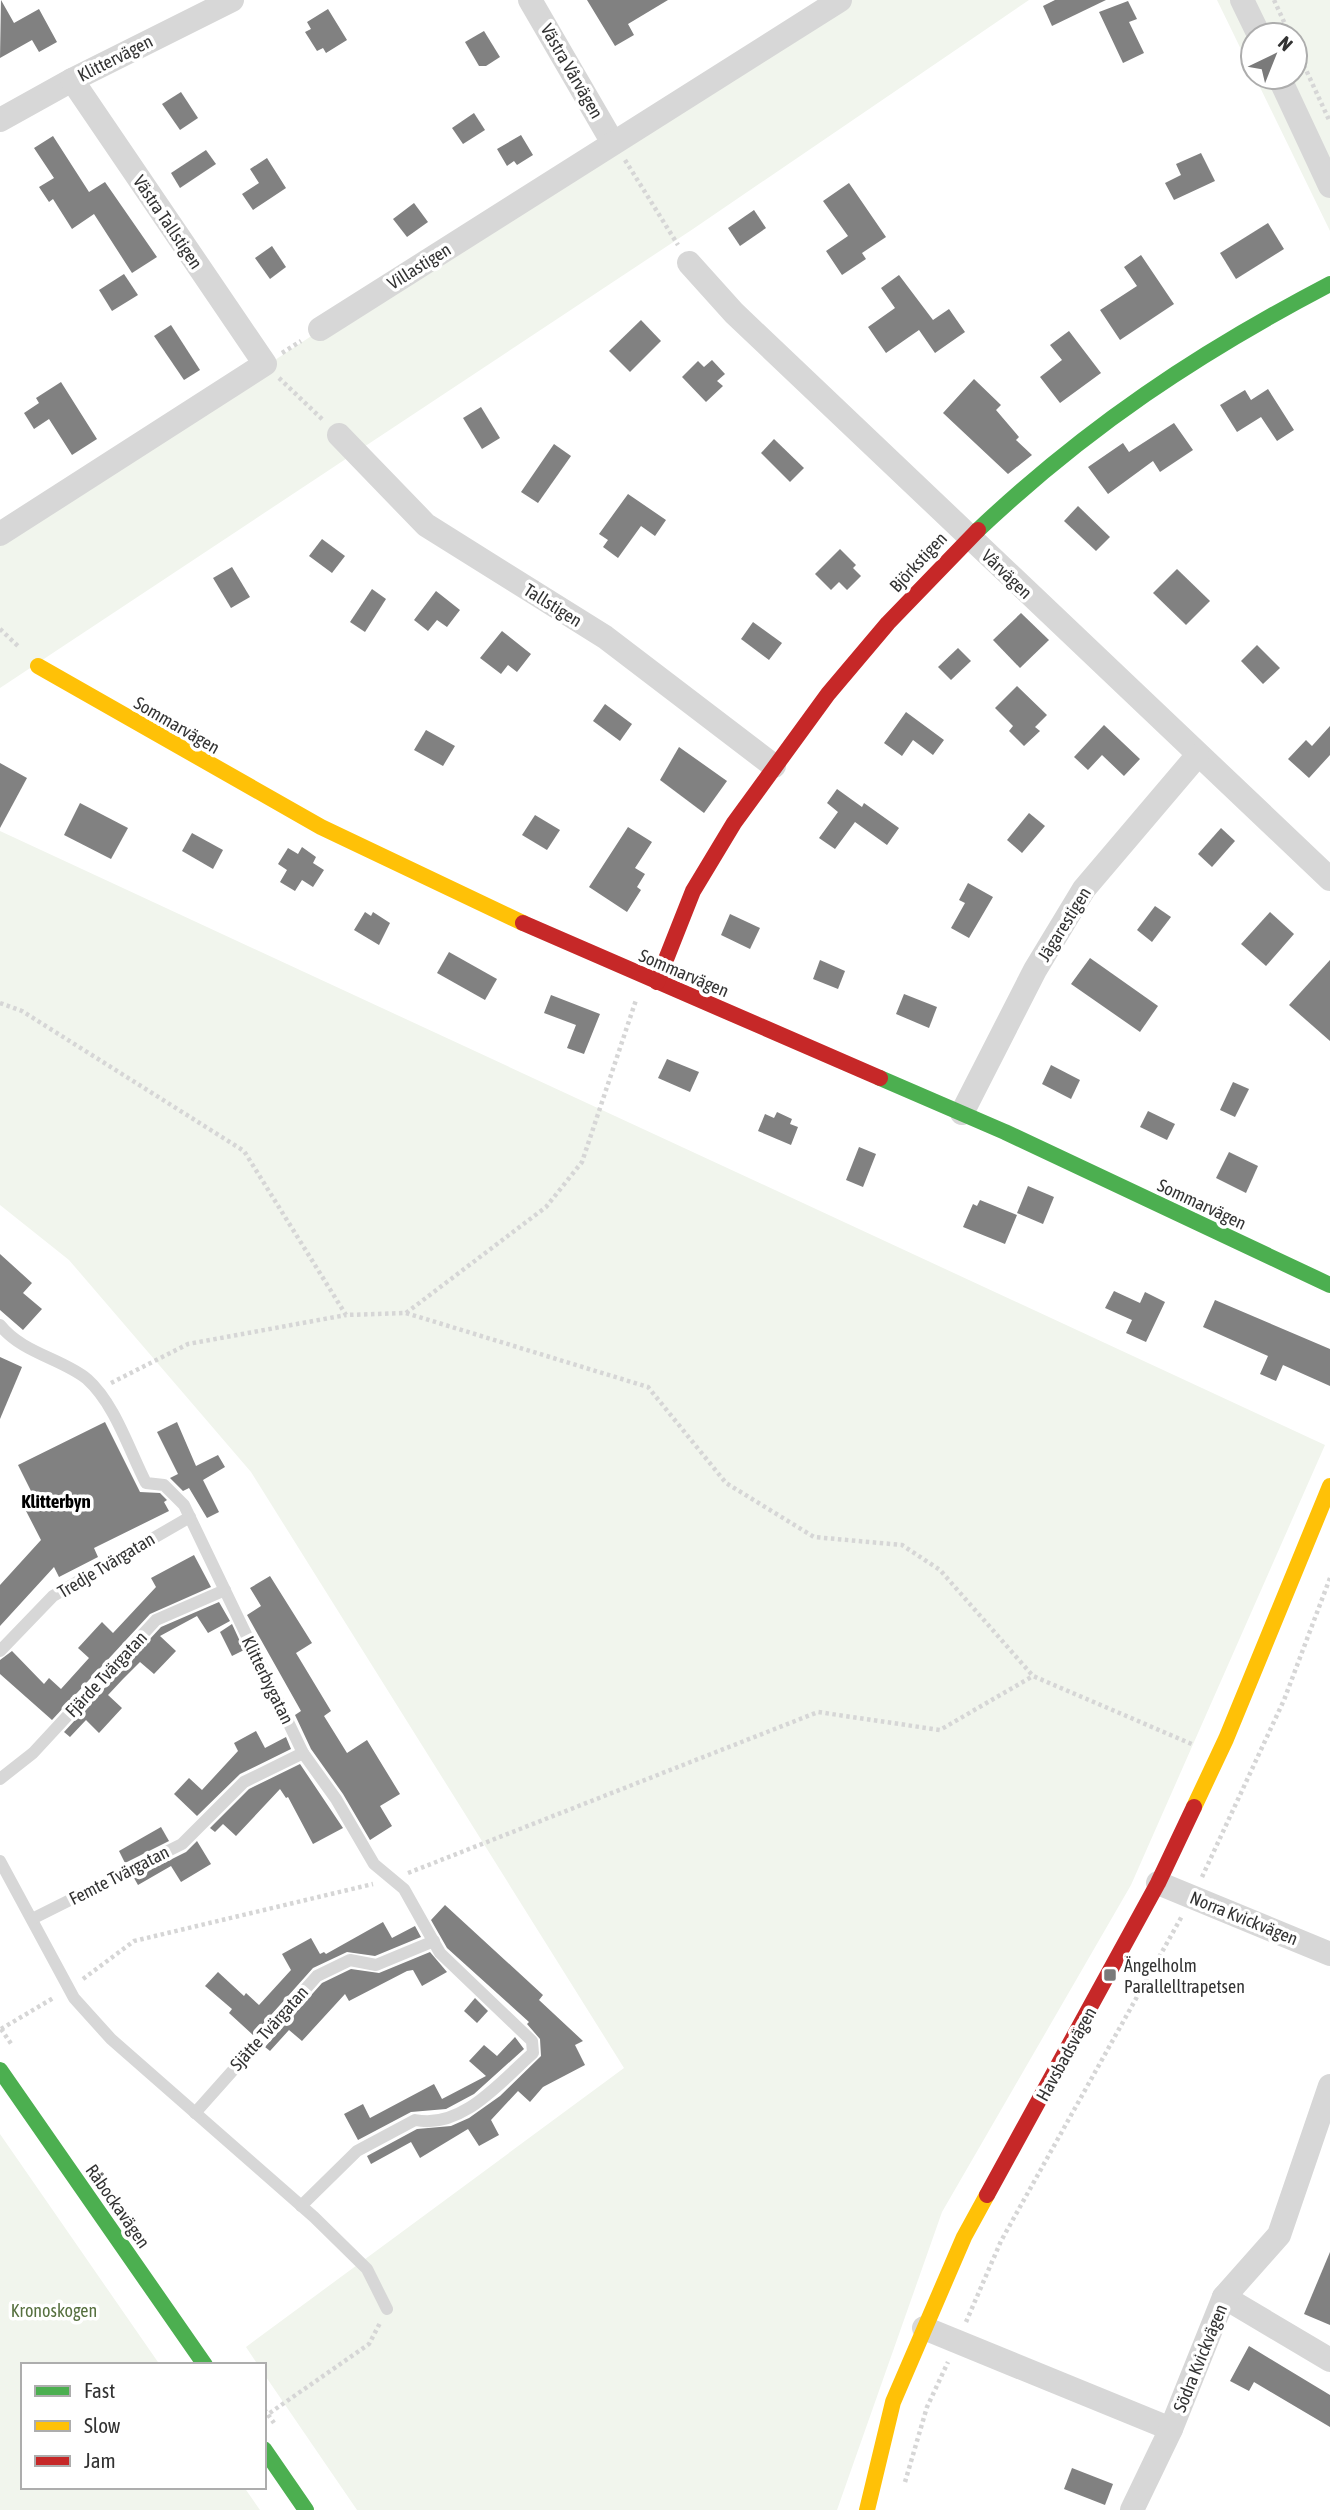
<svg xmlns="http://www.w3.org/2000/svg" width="1330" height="2510" viewBox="0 0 1330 2510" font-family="'Asap Condensed',sans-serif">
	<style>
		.green { fill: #f1f5ed }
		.building { fill: #818181 }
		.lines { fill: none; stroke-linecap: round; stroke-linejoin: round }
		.path { stroke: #d6d6d6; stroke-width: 4.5; stroke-dasharray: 3.5 3.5; stroke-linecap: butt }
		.lane { stroke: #d7d7d7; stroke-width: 12 }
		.street { stroke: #d7d7d7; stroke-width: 24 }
		.fast { stroke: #4caf50; stroke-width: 16 }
		.slow { stroke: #ffc107; stroke-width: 16 }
		.jam { stroke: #c62828; stroke-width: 16 }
		.poi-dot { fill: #7a7a7a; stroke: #fff; stroke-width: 2.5 }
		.labels { text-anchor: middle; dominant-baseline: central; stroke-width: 7; stroke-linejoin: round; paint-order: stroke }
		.street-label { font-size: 18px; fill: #333; stroke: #fff }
		.poi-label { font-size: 18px; fill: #333; stroke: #fff; text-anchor: start }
		.park-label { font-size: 18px; fill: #56703f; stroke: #fff }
		.neighbourhood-label { font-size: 19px; font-weight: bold; fill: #000; stroke: #fff }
	</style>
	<rect width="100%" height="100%" fill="#fff"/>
	<g class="green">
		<path d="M822,0H1029L693,229L0,688V541Z"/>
		<path d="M1217,0H1330V231L1255,77H1295V35H1253V74Z"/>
		<path d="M0,831L1325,1445L1131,1885L942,2212L837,2510H357L264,2374V2365H258L246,2347L624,2068L251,1472L69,1260L0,1205Z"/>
		<path d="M0,2134L160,2365H23V2487H244L260,2510H0Z"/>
	</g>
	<g class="building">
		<path d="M1,0L14,23L39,9L57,42L39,52L32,40L0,58Z"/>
		<path d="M587,0H668L628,24L634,35L615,46Z"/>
		<path d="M1055,0H1106L1052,26L1043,6Z"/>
		<path d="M1128,1L1137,19L1129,22L1144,53L1123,63L1099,12Z"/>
		<path d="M328,9L347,40L326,53L323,48L317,51L305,32L311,29L307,22Z"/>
		<path d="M484,31L500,57L486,66H479L465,42Z"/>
		<path d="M181,92L198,118L180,130L162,104Z"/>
		<path d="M474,113L485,130L463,144L452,128Z"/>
		<path d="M521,135L533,155L517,165L514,161L507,166L497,149Z"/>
		<path d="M53,136L89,192L105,182L157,257L132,273L94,214L72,229L53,199L49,202L39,187L54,178L34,148Z"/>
		<path d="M206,150L216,164L180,188L171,173Z"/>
		<path d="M1201,153L1215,181L1174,200L1165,183L1181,175L1176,164Z"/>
		<path d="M267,158L286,188L253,210L242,194L259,183L250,169Z"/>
		<path d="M849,183L886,237L862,253L866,259L842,275L826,251L848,236L823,201Z"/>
		<path d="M414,203L428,222L407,237L393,219Z"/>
		<path d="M754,210L766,228L740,246L728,228Z"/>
		<path d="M1268,223L1284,249L1236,279L1220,253Z"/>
		<path d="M272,246L286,267L270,279L255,258Z"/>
		<path d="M1141,255L1174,304L1120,340L1100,310L1137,286L1124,267Z"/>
		<path d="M124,274L138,295L112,311L99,290Z"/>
		<path d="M899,275L933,320L949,309L965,332L935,353L919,330L886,353L868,327L895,308L881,288Z"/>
		<path d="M641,320L661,341L630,372L609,351Z"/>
		<path d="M171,325L200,370L184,380L154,336Z"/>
		<path d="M1069,331L1101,373L1060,403L1040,377L1062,360L1050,345Z"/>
		<path d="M712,360L725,374L717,381L723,386L706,402L682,377L698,361L704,367Z"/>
		<path d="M974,379L1001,405L996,410L1019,437L1016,440L1032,455L1008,474L943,413Z"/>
		<path d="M61,382L97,439L72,455L49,419L34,429L24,413L39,403L36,398Z"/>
		<path d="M1268,389L1294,430L1277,441L1261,417L1237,432L1220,405L1245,390L1251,400Z"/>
		<path d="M481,407L500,438L482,449L463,418Z"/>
		<path d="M1174,423L1193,450L1160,472L1153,461L1108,494L1088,467L1123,443L1129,452Z"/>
		<path d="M774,439L804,468L790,482L761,453Z"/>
		<path d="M554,444L571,456L538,503L521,492Z"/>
		<path d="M628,494L666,520L655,536L641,526L618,558L603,547L608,540L599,534Z"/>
		<path d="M1078,506L1110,537L1096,551L1064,521Z"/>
		<path d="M322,539L345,556L332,573L309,556Z"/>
		<path d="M840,549L856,565L853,568L861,576L847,590L839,582L831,590L815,574Z"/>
		<path d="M232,567L250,597L231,608L213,578Z"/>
		<path d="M1177,569L1210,601L1186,625L1153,593Z"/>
		<path d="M372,589L386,599L365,632L350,622Z"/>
		<path d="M436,591L460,610L447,627L437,620L428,631L414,620Z"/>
		<path d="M1021,613L1049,640L1020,668L993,640Z"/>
		<path d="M753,622L782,643L769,660L741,639Z"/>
		<path d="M502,631L531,654L517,672L508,665L501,674L480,658Z"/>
		<path d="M1257,645L1280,668L1263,684L1241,661Z"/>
		<path d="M958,648L971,661L951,680L938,667Z"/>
		<path d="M1017,686L1047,715L1035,727L1040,731L1024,746L1009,731L1013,726L995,708Z"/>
		<path d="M605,704L632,724L620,741L593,721Z"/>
		<path d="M906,712L944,740L933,755L913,740L902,756L884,743Z"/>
		<path d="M1104,725L1140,759L1124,776L1102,755L1088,770L1074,757Z"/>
		<path d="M1330,726V755L1309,778L1288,759L1306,740L1312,746Z"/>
		<path d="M426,730L455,746L443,766L414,750Z"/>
		<path d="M679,747L727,781L704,813L660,780Z"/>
		<path d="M0,763L27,778L0,828Z"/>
		<path d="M837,789L862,807L864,803L899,828L887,845L855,822L835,849L819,838L838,812L827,803Z"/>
		<path d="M80,803L128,828L111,859L64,835Z"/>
		<path d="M1029,813L1045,826L1022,853L1007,840Z"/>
		<path d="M535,815L560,830L547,850L522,835Z"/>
		<path d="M628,827L652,842L635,868L645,874L637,887L641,890L627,912L589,887Z"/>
		<path d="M1221,828L1235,841L1212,867L1198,854Z"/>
		<path d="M192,833L223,850L213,869L182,851Z"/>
		<path d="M302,847L316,857L313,863L324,870L313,887L302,880L295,891L280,882L287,870L278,864L288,848L298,854Z"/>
		<path d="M968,883L993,897L969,938L951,928L965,903L959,900Z"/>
		<path d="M1155,906L1171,917L1152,942L1137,930Z"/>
		<path d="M365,912L371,916L373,912L390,923L379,945L354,930Z"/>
		<path d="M1270,912L1294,934L1266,966L1241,944Z"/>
		<path d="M730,914L760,928L750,949L721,935Z"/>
		<path d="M449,952L497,979L485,1000L437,973Z"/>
		<path d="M1090,958L1158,1006L1140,1032L1071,984Z"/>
		<path d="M820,960L845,971L838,989L813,979Z"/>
		<path d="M1330,960V1041L1289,1005Z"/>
		<path d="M904,994L937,1007L929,1028L896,1014Z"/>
		<path d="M551,995L600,1014L584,1054L567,1048L576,1025L544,1013Z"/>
		<path d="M667,1059L699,1072L690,1092L658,1078Z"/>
		<path d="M1051,1065L1080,1080L1071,1099L1042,1084Z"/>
		<path d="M1233,1082L1249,1089L1235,1117L1220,1110Z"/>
		<path d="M1148,1111L1175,1124L1167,1140L1140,1127Z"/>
		<path d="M777,1112L792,1119L790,1124L798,1127L791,1145L758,1131L765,1114L774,1118Z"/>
		<path d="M859,1147L876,1154L863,1187L846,1180Z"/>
		<path d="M1229,1152L1258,1166L1246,1193L1216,1178Z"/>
		<path d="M1028,1186L1054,1197L1043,1224L1017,1213Z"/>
		<path d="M980,1200L1017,1215L1005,1244L963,1227L973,1204L977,1206Z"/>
		<path d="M0,1254L32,1283L23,1293L42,1309L23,1330L0,1310Z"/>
		<path d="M1114,1291L1140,1303L1145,1292L1165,1302L1146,1342L1126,1333L1132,1320L1105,1308Z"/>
		<path d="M1215,1300L1330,1349V1386L1283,1365L1276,1381L1260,1374L1268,1356L1203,1327Z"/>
		<path d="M0,1357L22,1367L0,1419Z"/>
		<path d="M105,1422L140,1492L160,1493L167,1500L164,1502L169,1511L94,1548L98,1557L59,1577L54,1567L0,1626V1585L41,1540L25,1509L37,1503L18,1465Z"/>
		<path d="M177,1422L196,1466L218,1455L225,1467L203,1480L219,1512L207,1518L189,1488L183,1491L170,1478L178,1474L157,1432Z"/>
		<path d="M194,1555L211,1587L150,1614L52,1720L0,1674V1660L12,1651L44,1684L49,1678L61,1689L89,1658L78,1648L102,1622L113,1633L156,1587L151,1578Z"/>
		<path d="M270,1576L312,1643L296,1653L331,1711L324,1716L347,1753L367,1740L400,1794L380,1806L392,1826L370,1840L343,1794L311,1749L295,1715L301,1711L247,1615L261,1606L250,1588Z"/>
		<path d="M219,1602L230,1621L208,1633L197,1616L160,1636L176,1651L154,1674L140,1662L123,1679L108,1695L122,1708L99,1733L86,1720L70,1737L64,1732L161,1627Z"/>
		<path d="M232,1624L244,1650L232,1656L220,1632Z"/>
		<path d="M256,1731L265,1748L286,1737L291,1749L240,1774L197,1816L174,1794L189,1778L202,1790L238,1751L234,1743Z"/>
		<path d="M300,1764L343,1828L313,1844L288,1797L286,1798L280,1789L236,1836L223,1824L215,1832L210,1828L249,1789Z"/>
		<path d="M161,1827L169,1841L125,1863L119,1851Z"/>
		<path d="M197,1841L211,1864L181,1882L171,1866L138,1885L134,1878L186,1852Z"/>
		<path d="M445,1905L543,1995L539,2000L583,2041L575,2045L585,2065L543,2087L530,2102L518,2091L491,2120L499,2135L479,2146L468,2129L420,2158L411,2142L371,2164L367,2156L417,2129L451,2126L469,2118L500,2096L541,2056L540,2039L527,2024L529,2022L447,1948L431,1920Z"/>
		<path d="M383,1922L392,1938L415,1926L421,1937L375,1956L347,1952L313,1968L253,2035L229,2013L232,2009L205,1986L218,1972L244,1996L246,1993L259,2005L291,1970L282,1954L311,1938L320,1954L324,1952L326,1954Z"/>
		<path d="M430,1952L447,1972L422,1986L413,1970L407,1971L349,2001L345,1994L302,2041L289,2030L270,2051L265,2047L322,1983L351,1969L379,1973Z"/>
		<path d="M475,1998L488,2011L477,2023L464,2011Z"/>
		<path d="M515,2037L524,2049L474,2094L446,2109L411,2112L358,2140L344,2114L363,2104L370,2118L434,2084L442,2099L486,2076L469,2061L484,2045L497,2056Z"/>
		<path d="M1330,2252V2325L1304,2314Z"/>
		<path d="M1249,2346L1330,2395V2427L1254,2382L1249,2391L1230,2381Z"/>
		<path d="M1072,2468L1113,2484L1105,2505L1064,2489Z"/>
	</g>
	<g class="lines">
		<g class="path">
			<path d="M1274,0L1290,35"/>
			<path d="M1295,46L1330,122"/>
			<path d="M625,160L678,245"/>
			<path d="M282,353L301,341"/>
			<path d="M279,378L323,420"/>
			<path d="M0,629L20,648"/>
			<path d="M0,1003L22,1011L244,1151L346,1315L406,1313L648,1387L726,1483L814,1537L902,1545L940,1570L1033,1676L1194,1745"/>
			<path d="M406,1313L546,1207L582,1162L636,1000"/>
			<path d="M111,1383L188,1344L346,1315"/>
			<path d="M408,1873L818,1712L940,1730L1033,1676"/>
			<path d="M1202,1877L1284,1700L1330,1578"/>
			<path d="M83,1979L134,1941L373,1884"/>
			<path d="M1,2029L55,1997"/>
			<path d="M1,2029L12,2045"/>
			<path d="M966,2322L1001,2241L1182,1916"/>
			<path d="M264,2409L274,2423"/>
			<path d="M264,2417L369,2344L380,2323"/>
			<path d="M905,2482L927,2407L948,2362"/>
		</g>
		<g class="lane">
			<path d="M0,1325C22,1353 63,1359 87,1379C115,1404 129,1450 146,1483L164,1485L184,1505L303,1753L336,1799L374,1864L404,1889L440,1953L532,2041L533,2053C501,2081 462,2130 415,2120L357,2151L301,2206"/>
			<path d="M0,1651L53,1596L190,1517"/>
			<path d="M0,1779L33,1753L156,1620L225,1590"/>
			<path d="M0,1861L74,1998L111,2039L314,2217L367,2269L387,2309"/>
			<path d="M32,1919L182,1844L244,1782L303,1753"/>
			<path d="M195,2113L317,1976L350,1960L376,1965L434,1941"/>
		</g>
		<g class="street">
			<path d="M530,0L613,143"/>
			<path d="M1242,0L1259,35"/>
			<path d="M1279,77L1330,186"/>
			<path d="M0,120L72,80L232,0"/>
			<path d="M689,263L734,313L1330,879"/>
			<path d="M320,329L840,0"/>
			<path d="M339,435L426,525L605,637L774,766"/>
			<path d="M0,534L265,364L72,80"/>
			<path d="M962,1113L1035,970L1084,889L1197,756"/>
			<path d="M1158,1883L1330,1954"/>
			<path d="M1224,2297L1330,2360"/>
			<path d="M924,2328L1171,2429"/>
			<path d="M1132,2510L1171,2429L1224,2297L1279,2235L1330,2086"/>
		</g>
		<g class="fast">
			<path d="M978,530C1087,427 1198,353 1330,284"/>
			<path d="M880,1078L1005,1132L1330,1285"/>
			<path d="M0,2070L205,2365"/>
			<path d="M264,2449L306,2510"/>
		</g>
		<g class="slow">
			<path d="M38,666L321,827L523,923"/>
			<path d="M1194,1807L1226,1739L1330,1486"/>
			<path d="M867,2510L893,2402L964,2237L987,2195"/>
		</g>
		<g class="jam">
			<path d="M523,923L880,1078"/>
			<path d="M657,982L693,891L734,823L828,694L888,623L978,530"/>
			<path d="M987,2195L1158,1883L1194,1807"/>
		</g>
	</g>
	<rect class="poi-dot" x="1103" y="1968" width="14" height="14" rx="3.5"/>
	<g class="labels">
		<g class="street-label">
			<text transform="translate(115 58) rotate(-27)">Klittervägen</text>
			<text transform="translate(572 71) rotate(60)">Västra Vårvägen</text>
			<text transform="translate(168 222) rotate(56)">Västra Tallstigen</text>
			<text transform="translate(419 266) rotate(-32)">Villastigen</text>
			<text transform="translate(918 562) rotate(-47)">Björkstigen</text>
			<text transform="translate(1007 574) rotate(44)">Vårvägen</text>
			<text transform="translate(553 605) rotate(32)">Tallstigen</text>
			<text transform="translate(177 725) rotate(30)">Sommarvägen</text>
			<text transform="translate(1064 924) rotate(-58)">Jägarestigen</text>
			<text transform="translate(684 973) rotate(23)">Sommarvägen</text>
			<text transform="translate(1202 1204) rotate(25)">Sommarvägen</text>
			<text transform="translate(106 1565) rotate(-31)">Tredje Tvärgatan</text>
			<text transform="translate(106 1674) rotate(-47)">Fjärde Tvärgatan</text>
			<text transform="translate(268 1680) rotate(64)">Klitterbygatan</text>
			<text transform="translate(119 1875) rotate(-27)">Femte Tvärgatan</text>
			<text transform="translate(1244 1918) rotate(22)">Norra Kvickvägen</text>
			<text transform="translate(269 2028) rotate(-48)">Sjätte Tvärgatan</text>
			<text transform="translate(1066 2054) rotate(-61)">Havsbadsvägen</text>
			<text transform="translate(118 2206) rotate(55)">Råbockavägen</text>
			<text transform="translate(1200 2358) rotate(-68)">Södra Kvickvägen</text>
		</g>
		<g class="poi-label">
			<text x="1124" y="1965">Ängelholm<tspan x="1124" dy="21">Parallelltrapetsen</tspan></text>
		</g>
		<g class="park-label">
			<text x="54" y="2310">Kronoskogen</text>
		</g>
		<g class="neighbourhood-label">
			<text x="56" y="1501">Klitterbyn</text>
		</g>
	</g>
	<rect x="21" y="2363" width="245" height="126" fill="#ffffff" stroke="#adadad" stroke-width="2"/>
	<rect x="35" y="2386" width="35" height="10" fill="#4caf50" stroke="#adadad" stroke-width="2"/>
	<text x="84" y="2398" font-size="21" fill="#333333">Fast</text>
	<rect x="35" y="2421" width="35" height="10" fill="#ffc107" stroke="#adadad" stroke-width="2"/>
	<text x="84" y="2433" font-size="21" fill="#333333">Slow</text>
	<rect x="35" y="2456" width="35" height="10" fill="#c62828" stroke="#adadad" stroke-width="2"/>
	<text x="84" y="2468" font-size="21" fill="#333333">Jam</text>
	<g transform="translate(1274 56) rotate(43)"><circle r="33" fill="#ffffff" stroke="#adadad" stroke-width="2"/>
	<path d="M0-5L12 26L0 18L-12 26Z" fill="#7a7a7a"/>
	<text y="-10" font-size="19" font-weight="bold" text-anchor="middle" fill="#333333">N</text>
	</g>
</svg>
